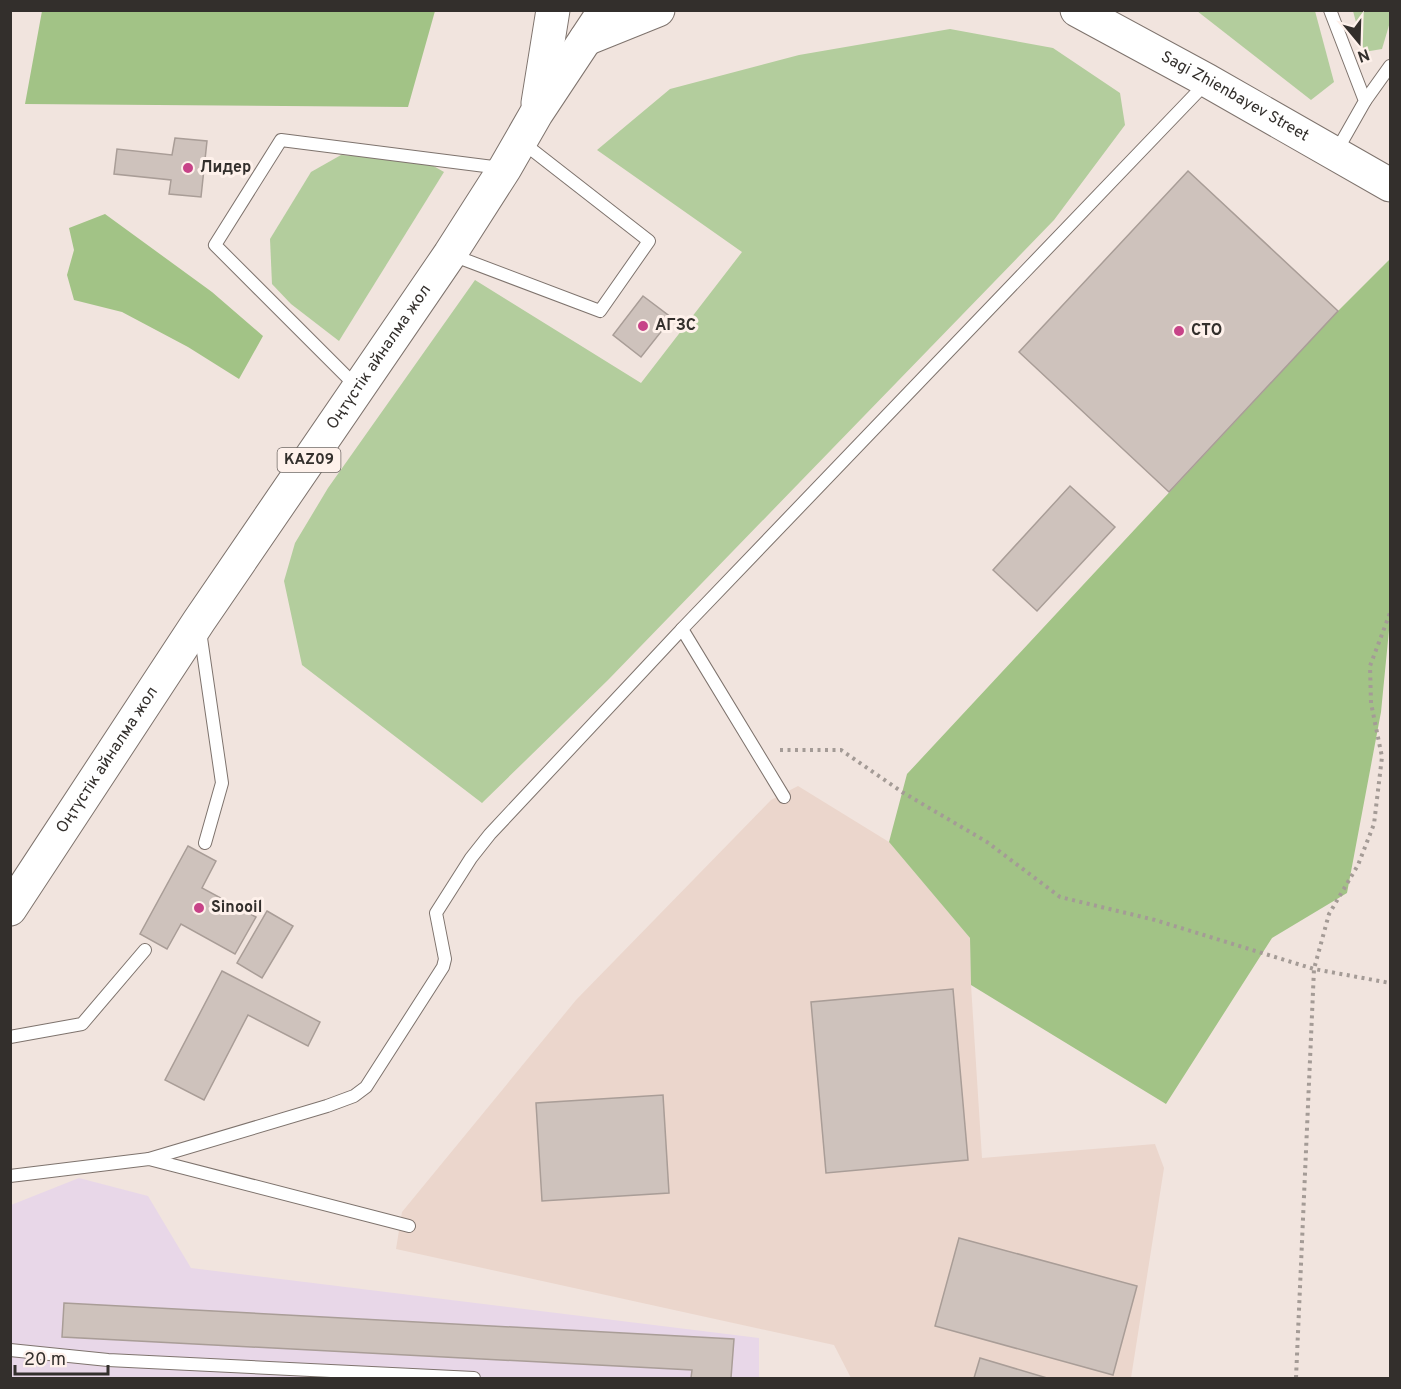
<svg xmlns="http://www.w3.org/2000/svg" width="1401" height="1389" viewBox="0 0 1401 1389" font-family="Overpass,sans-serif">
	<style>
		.built { fill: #ebd6cc }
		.industrial { fill: #e8d7e8 }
		.green { fill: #b3cd9d }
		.forest { fill: #a2c386 }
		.building { fill: #cec2bc; stroke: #a99d97; stroke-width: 1.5 }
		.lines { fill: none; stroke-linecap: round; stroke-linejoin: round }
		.lane-casing { stroke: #7e736d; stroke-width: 14 }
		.secondary-casing { stroke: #7e736d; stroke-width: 35 }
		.highway-casing { stroke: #7e736d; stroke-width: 35 }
		.path { stroke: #a49b96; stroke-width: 4; stroke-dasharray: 3 4.5; stroke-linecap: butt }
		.lane { stroke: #fff; stroke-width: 12 }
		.secondary { stroke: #fff; stroke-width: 33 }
		.highway { stroke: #fff; stroke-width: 33 }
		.poi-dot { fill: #c74388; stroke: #fef1eb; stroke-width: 2 }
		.labels { text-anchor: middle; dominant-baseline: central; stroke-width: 6; stroke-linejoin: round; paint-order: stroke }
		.shield { fill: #fef1eb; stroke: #706965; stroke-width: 1.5 }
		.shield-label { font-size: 15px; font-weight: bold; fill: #332f2c }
		.street-label { font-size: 16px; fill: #332f2c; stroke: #fef1eb }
		.poi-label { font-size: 16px; font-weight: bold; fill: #332f2c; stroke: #fef1eb; text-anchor: start }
	</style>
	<rect width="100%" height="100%" fill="#f1e4de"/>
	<path class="built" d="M798,786L889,842L970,938L971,985L982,1158L1155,1144L1164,1168L1131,1378H851L834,1345L396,1249L402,1212L576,1000L771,800Z"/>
	<path class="industrial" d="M79,1178L148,1196L191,1268L759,1338V1378H11V1205Z"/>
	<g class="green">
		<path d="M1197,11H1315L1334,82L1311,100Z"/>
		<path d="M1353,11H1390V22L1382,49L1364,52Z"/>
		<path d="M950,29L1053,48L1120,93L1125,125L1054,220L608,680L482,803L302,665L284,581L295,543L328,488L475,280L641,383L742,252L597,150L670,89L799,55Z"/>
		<path d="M341,155L423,160L444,172L339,341L291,304L272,284L270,239L311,172Z"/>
	</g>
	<g class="forest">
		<path d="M42,11V10L435,11L408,107L25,104Z"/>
		<path d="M105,214L212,292L263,336L239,379L188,347L122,312L74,300L67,275L74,250L69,228Z"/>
		<path d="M1390,259V620L1381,712L1347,893L1272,938L1166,1104L971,985L970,938L889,842L907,774L1338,311Z"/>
	</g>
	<g class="building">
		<path d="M175,138L207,141L201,197L169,194L171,180L114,174L117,149L172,155Z"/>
		<path d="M1188,171L1338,311L1169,492L1019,352Z"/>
		<path d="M643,296L672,318L641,357L613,335Z"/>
		<path d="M1070,486L1115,527L1037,611L993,570Z"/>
		<path d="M188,846L216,861L202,888L256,917L235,954L181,924L167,949L140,934Z"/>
		<path d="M267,911L293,926L262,978L237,963Z"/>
		<path d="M222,971L320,1022L308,1046L248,1015L204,1100L165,1080Z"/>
		<path d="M953,989L968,1160L826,1173L811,1002Z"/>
		<path d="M663,1095L669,1193L542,1201L536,1103Z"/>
		<path d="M959,1238L1137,1286L1113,1375L935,1326Z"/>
		<path d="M64,1303L734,1339L731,1378H691L692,1370L62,1337Z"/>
		<path d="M980,1358L1047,1378H974Z"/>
	</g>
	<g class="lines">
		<g class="lane-casing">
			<g id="lane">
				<path d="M1330,10L1365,101L1336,152"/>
				<path d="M1365,101L1390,66"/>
				<path d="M452,255L600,311L649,241L522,142"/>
				<path d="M357,387L215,245L281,140L501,168"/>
				<path d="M200,631L222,783L205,843"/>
				<path d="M784,797L682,629L1207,82"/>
				<path d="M10,1037L82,1024L145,950"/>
				<path d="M149,1159L327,1106L354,1096L366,1087L443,967L445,959L436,913L471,858L490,834L682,629"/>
				<path d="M10,1176L149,1159L409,1226"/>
				<path d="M10,1350L108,1360L474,1378"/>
			</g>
		</g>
		<g class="secondary-casing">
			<g id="secondary">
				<path id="s1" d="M1077,10L1208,81L1390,185"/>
			</g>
		</g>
		<g class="highway-casing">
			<g id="highway">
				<path d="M586,39L658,10"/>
				<path d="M538,103L553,10"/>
				<path id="s2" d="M10,909L199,621L450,254L505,168L536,114L605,10"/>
			</g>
		</g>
		<g class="path">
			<path d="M780,750H841L902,792L987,842L1060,897L1155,920L1314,969L1390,983"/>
			<path d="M1296,1378L1314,969L1329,914L1358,865L1374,824L1382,757L1371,703L1370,666L1390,613"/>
		</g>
		<use href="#lane" class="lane"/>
		<use href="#secondary" class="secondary"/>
		<use href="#highway" class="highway"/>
	</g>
	<g class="poi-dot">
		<circle cx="188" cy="168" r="6"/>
		<circle cx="643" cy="326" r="6"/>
		<circle cx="1179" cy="331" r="6"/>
		<circle cx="199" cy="908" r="6"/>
	</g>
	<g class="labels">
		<rect class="shield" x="277.5" y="448" width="63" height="24" rx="4.5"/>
		<g class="shield-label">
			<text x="309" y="460">KAZ09</text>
		</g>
		<g class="street-label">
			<text stroke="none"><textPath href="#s1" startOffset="180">Sagi Zhienbayev Street</textPath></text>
			<text stroke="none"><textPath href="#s2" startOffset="664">Оңтүстік айналма жол</textPath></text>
			<text stroke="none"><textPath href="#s2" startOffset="178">Оңтүстік айналма жол</textPath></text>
		</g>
		<g class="poi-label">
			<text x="200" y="168">Лидер</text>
			<text x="655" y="326">АГЗС</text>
			<text x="1191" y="331">СТО</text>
			<text x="211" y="908">Sinooil</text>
		</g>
	</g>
	<rect width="1401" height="1389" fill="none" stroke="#332f2c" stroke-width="24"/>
	<g transform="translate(1359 42) rotate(161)" stroke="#fef1eb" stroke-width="4.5" paint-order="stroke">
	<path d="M0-4.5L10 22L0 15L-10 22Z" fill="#332f2c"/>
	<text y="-9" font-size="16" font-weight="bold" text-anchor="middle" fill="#332f2c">N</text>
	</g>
	<path d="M15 1365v9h93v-9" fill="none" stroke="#332f2c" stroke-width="3"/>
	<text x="24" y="1365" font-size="18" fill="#332f2c" stroke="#fef1eb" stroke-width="4.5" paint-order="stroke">20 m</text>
</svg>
